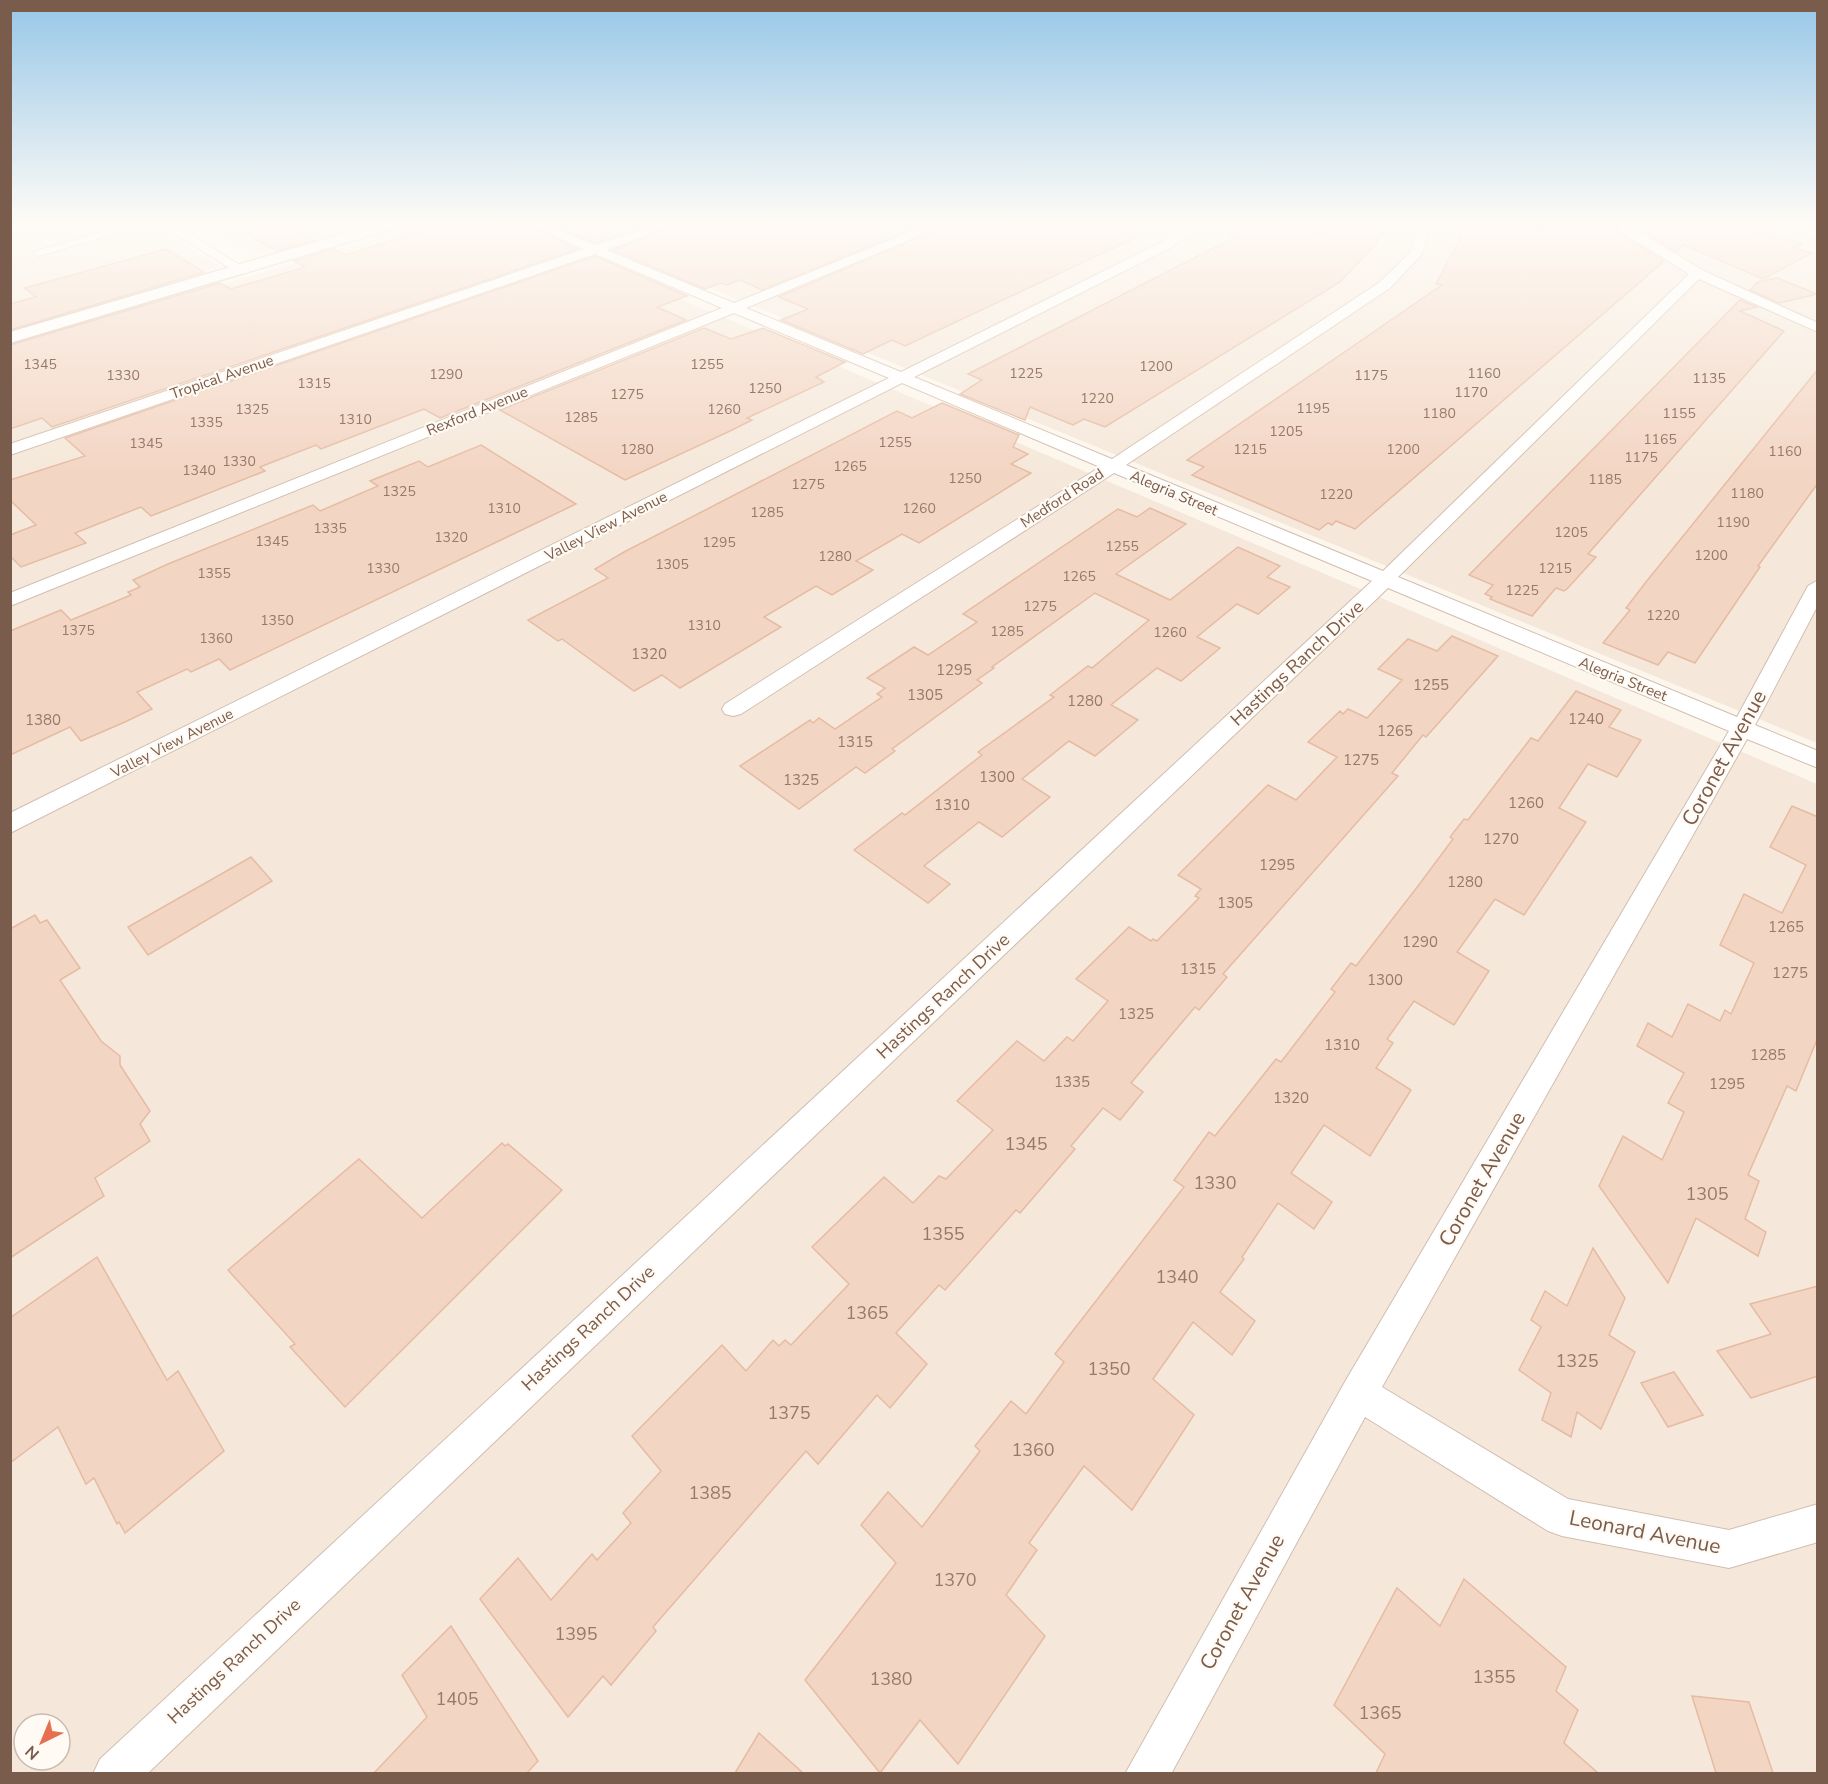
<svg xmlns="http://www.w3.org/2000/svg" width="1828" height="1784" viewBox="0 0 1828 1784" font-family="'Nunito Sans',sans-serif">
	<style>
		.residential { fill: #f5e8da; fill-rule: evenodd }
		.building { fill: #f3d5c3; stroke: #e6bba3; stroke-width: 1.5 }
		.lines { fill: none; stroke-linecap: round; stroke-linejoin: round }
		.street-casing { stroke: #d1beb0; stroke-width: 2 }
		.secondary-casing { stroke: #d6c0b0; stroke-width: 3 }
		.street { fill: #fff; fill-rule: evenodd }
		.secondary { fill: #fff; fill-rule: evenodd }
		.labels { text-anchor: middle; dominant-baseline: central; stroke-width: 4.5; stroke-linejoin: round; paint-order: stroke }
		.far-number-label { font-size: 14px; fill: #987a6a }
		.far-street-label { font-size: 15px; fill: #7a5c4d; stroke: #fffaf3 }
		.number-label { font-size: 15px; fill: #987a6a }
		.street-label { font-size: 18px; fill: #7a5c4d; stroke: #fffaf3 }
		.near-number-label { font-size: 18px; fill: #987a6a }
		.near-street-label { font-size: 21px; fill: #7a5c4d; stroke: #fffaf3 }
	</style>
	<rect width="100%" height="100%" fill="#fdf6ec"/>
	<g class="residential">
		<path d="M11,223H147L220,266L11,328Z"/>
		<path d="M195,223H363L252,255Z"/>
		<path d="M428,223H503L1817,784V1773L11,1774V348ZM24,1724H60V1760H24Z"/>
		<path d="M552,223H1817V743Z"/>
	</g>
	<g class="building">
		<path d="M227,223H282L315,240L277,251Z"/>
		<path d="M449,223H523L578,249L52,427L42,418L10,429V345L220,283L231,289L305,267L294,261L333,249L345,255Z"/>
		<path d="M547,223H654L595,243Z"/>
		<path d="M681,223H927L762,290L740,280L727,285L720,283L705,289L612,250Z"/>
		<path d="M952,223H1141L1119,233L1135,238L905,346L892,340L863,354L781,320L808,309L779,297Z"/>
		<path d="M1226,223L1252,227L1256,223H1268L1328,234L1337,223H1390L1375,245L1340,282L1105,427L1084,419L1073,425L1030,407L1025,420L960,394L982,380L968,374L1233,238Z"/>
		<path d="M1481,223L1543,231L1538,223H1615L1618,232L1664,261L1355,529L1336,521L1332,525L1328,523L1319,530L1192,475L1204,467L1187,460L1442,285L1436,284L1459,241L1462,226L1481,229Z"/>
		<path d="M1631,223H1716L1802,243L1794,248L1812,253L1763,279L1684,245L1676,252Z"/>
		<path d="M166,249L204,272L10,330V304L36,297L25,288Z"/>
		<path d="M595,256L687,296L657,307L686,320L440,418L424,409L321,449L316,445L260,467L265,471L151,516L141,507L75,533L86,543L21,567L10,556V535L36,525L10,500V480L85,456L65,438Z"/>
		<path d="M1777,278L1817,294L1779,303L1750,290L1758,282Z"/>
		<path d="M1740,300L1757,307L1740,311L1784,331L1588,554L1596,557L1567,589L1564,591L1556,588L1532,616L1490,599L1492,597L1485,594L1493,585L1469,575Z"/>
		<path d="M704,328L731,339L763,328L845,362L816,377L824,382L747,418L752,420L730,431L625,480L500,410Z"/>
		<path d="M1818,369V483L1758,566L1760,567L1695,663L1668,652L1658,665L1603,643L1630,610L1626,608L1646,582Z"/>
		<path d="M942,403L1019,435L1013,447L1028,454L1011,464L1031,473L919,543L902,534L856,561L873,570L832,595L816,586L764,617L781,627L680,688L662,675L634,691L562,639L558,641L528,620L608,578L595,569L624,552L897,411L912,418Z"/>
		<path d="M481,445L576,504L230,670L219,659L191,672L187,669L137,692L152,709L125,722L81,741L70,727L10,755V631L61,610L71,620L131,595L128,592L140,587L133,580L168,564L313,505L320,511L378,486L370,481L419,461L428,467Z"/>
		<path d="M1150,508L1186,524L1116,574L1170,600L1238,547L1280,566L1267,577L1290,587L1258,614L1237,604L1197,637L1220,648L1181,681L1157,668L1111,705L1138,720L1095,756L1069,741L1022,779L1050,797L1002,837L979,822L924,866L950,884L928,903L854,850L902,813L905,815L982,755L978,752L1054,697L1050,695L1088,666L1092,668L1149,620L1095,593L992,667L994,668L977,680L982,683L892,749L895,751L865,773L856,767L799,809L740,766L810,720L813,723L819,718L835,729L882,697L877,694L885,688L867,678L914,647L928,655L977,622L963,614L1118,509L1137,517Z"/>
		<path d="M1452,636L1498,656L1426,737L1423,735L1392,773L1398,776L1223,974L1227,977L1199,1010L1195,1007L1131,1083L1143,1092L1120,1120L1103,1108L1071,1146L1075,1149L1020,1213L1016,1210L945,1290L939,1285L896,1333L927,1364L890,1408L877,1395L818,1464L806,1451L653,1627L656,1631L611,1685L603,1676L568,1717L480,1599L518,1558L551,1600L592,1554L597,1560L631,1523L623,1513L661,1471L632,1436L722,1345L746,1371L773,1340L779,1346L785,1340L791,1345L849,1284L812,1247L884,1177L913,1203L939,1176L946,1179L993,1130L957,1101L1017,1041L1044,1061L1067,1037L1073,1041L1108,1001L1076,979L1129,927L1151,941L1153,939L1157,941L1199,898L1195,896L1201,889L1178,875L1268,785L1296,800L1337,757L1308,742L1340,711L1343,714L1348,709L1367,718L1402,680L1378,669L1408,639L1437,651Z"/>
		<path d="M1576,691L1621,710L1609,727L1641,740L1617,777L1588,764L1559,808L1586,822L1524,915L1495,899L1457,952L1489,971L1454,1025L1414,1001L1387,1039L1393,1043L1376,1068L1411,1090L1370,1156L1324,1125L1291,1173L1332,1202L1314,1229L1278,1203L1242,1257L1244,1259L1220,1292L1255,1321L1232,1355L1193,1322L1153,1379L1194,1415L1132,1510L1084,1466L1029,1543L1037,1550L1006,1595L1045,1636L958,1764L920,1720L880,1773L805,1680L896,1563L861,1525L888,1492L922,1527L980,1451L975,1446L1011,1401L1026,1414L1064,1362L1055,1354L1184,1187L1174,1180L1209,1132L1215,1136L1276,1059L1281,1062L1335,992L1331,989L1351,963L1356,966L1418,886L1453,839L1450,837L1464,819L1468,820L1531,738L1538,741Z"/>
		<path d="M1792,806L1818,817V1037L1796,1091L1787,1086L1748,1175L1759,1181L1745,1219L1766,1232L1758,1256L1696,1218L1668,1283L1599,1186L1623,1136L1662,1160L1684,1112L1668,1103L1684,1073L1637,1046L1648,1023L1672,1037L1688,1004L1720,1021L1725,1010L1731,1014L1754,963L1720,945L1744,894L1782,913L1806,865L1770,847Z"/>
		<path d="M251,857L272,881L148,955L128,927Z"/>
		<path d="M35,915L40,923L47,920L80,968L60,980L101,1041L120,1056V1065L150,1111L140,1124L150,1141L95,1178L104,1196L10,1258V929Z"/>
		<path d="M502,1143L505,1146L508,1144L562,1190L345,1407L290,1347L295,1344L228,1270L359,1159L422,1218Z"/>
		<path d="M1593,1248L1625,1298L1609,1335L1635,1352L1601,1429L1577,1412L1571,1437L1542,1420L1551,1393L1519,1370L1541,1327L1531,1320L1545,1291L1567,1306Z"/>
		<path d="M97,1257L167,1380L178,1371L224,1451L125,1533L119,1522L117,1524L94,1478L86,1484L58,1427L10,1463V1318Z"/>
		<path d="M1818,1286V1376L1751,1398L1717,1351L1771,1334L1750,1304Z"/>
		<path d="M1674,1372L1703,1415L1668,1427L1641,1383Z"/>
		<path d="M1464,1579L1566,1667L1556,1691L1578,1710L1564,1743L1598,1773H1376L1385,1754L1334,1705L1397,1588L1440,1626Z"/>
		<path d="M451,1626L538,1761L527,1773H374L427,1717L402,1675Z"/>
		<path d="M1692,1696L1749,1702L1773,1773H1716Z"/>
		<path d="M759,1733L803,1773H735Z"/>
	</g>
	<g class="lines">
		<g class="street-casing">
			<g id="street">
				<path d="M132,223H151L39,256L33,252Z"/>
				<path d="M158,223H172L248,270L247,273H237Z"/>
				<path d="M525,223H541L595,245L661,223H679L606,250L734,303L933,223H950L746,308L901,372L1164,241L1191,223H1205L1172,247L914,377L1112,459L1380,282L1410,253L1418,223H1430L1422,254L1390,288L1126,465L1383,571L1689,274L1619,230L1617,223H1629V226L1702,270L1818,323V332L1699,279L1398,577L1737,717L1808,586L1818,580V605L1755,725L1818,751V768L1747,739L1382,1387L1568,1499L1729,1530L1818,1504V1542L1729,1568L1562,1536L1548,1531L1365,1417L1171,1774H1125L1346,1380L1729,731L1388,588L147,1774H93L100,1759L1372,581L1114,473L741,714L733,716L725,714L722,709L725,704L1100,467L902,383L10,833V813L889,378L734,313L10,606V593L722,308L595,254L10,455V444L584,249Z"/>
				<path d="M1761,223H1782L1818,231V239Z"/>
			</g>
		</g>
		<g class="secondary-casing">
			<path id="secondary" d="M380,223H405L402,226L10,343V332Z"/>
		</g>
		<use href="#street" class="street"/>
		<use href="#secondary" class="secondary"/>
	</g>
	<linearGradient id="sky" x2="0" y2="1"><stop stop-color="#97c7e8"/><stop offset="0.47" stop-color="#fefbf6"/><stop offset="1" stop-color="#fefbf6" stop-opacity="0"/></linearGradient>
	<rect width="1828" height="473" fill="url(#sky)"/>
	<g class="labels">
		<g class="far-number-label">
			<text x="40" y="364">1345</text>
			<text x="707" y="364">1255</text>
			<text x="1156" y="366">1200</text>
			<text x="1026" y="373">1225</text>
			<text x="1484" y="373">1160</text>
			<text x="446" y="374">1290</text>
			<text x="123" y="375">1330</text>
			<text x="1371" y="375">1175</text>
			<text x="1709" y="378">1135</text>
			<text x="314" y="383">1315</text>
			<text x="765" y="388">1250</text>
			<text x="1471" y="392">1170</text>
			<text x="627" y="394">1275</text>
			<text x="1097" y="398">1220</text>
			<text x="1313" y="408">1195</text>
			<text x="252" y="409">1325</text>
			<text x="724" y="409">1260</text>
			<text x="1439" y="413">1180</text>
			<text x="1679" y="413">1155</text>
			<text x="581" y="417">1285</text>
			<text x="355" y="419">1310</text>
			<text x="206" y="422">1335</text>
			<text x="1286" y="431">1205</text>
			<text x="1660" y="439">1165</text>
			<text x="895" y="442">1255</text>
			<text x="146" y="443">1345</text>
			<text x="637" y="449">1280</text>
			<text x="1250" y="449">1215</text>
			<text x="1403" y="449">1200</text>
			<text x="1785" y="451">1160</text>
			<text x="1641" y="457">1175</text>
			<text x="239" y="461">1330</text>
			<text x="850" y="466">1265</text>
			<text x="199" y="470">1340</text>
			<text x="965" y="478">1250</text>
			<text x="1605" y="479">1185</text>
			<text x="808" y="484">1275</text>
			<text x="399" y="491">1325</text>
			<text x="1747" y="493">1180</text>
			<text x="1336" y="494">1220</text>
			<text x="504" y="508">1310</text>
			<text x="919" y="508">1260</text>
			<text x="767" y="512">1285</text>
			<text x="1733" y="522">1190</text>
			<text x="330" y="528">1335</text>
			<text x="1571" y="532">1205</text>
			<text x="451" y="537">1320</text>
			<text x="272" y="541">1345</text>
			<text x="719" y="542">1295</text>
			<text x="1122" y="546">1255</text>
			<text x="1711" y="555">1200</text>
			<text x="835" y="556">1280</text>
			<text x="672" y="564">1305</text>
			<text x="383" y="568">1330</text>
			<text x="1555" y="568">1215</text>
			<text x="214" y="573">1355</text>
			<text x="1079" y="576">1265</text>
			<text x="1522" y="590">1225</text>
			<text x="1040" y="606">1275</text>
			<text x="1663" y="615">1220</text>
			<text x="277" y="620">1350</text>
			<text x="704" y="625">1310</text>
			<text x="78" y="630">1375</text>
			<text x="1007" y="631">1285</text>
			<text x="1170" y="632">1260</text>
			<text x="216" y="638">1360</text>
		</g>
		<g class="far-street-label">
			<text transform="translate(222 377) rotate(-19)">Tropical Avenue</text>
			<text transform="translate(477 411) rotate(-22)">Rexford Avenue</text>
			<text transform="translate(1174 493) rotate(23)">Alegria Street</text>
			<text transform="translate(1062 498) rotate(-33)">Medford Road</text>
			<text transform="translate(606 526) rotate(-27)">Valley View Avenue</text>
			<text transform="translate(1623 679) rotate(22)">Alegria Street</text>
			<text transform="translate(172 743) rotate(-27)">Valley View Avenue</text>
		</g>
		<g class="number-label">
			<text x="649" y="654">1320</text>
			<text x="954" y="670">1295</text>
			<text x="1431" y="685">1255</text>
			<text x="925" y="695">1305</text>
			<text x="1085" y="701">1280</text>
			<text x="1586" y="719">1240</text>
			<text x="43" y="720">1380</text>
			<text x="1395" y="731">1265</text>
			<text x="855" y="742">1315</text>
			<text x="1361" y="760">1275</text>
			<text x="997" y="777">1300</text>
			<text x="801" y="780">1325</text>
			<text x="1526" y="803">1260</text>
			<text x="952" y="805">1310</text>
			<text x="1501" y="839">1270</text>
			<text x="1277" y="865">1295</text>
			<text x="1465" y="882">1280</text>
			<text x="1235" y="903">1305</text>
			<text x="1786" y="927">1265</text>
			<text x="1420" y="942">1290</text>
			<text x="1198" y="969">1315</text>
			<text x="1790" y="973">1275</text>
			<text x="1385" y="980">1300</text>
			<text x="1136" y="1014">1325</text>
			<text x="1342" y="1045">1310</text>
			<text x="1768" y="1055">1285</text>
			<text x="1072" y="1082">1335</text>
			<text x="1727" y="1084">1295</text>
			<text x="1291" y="1098">1320</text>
		</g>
		<g class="street-label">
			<text transform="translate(1297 663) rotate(-43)">Hastings Ranch Drive</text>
			<text transform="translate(943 996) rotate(-43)">Hastings Ranch Drive</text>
			<text transform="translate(588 1328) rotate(-43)">Hastings Ranch Drive</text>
			<text transform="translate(234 1661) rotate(-43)">Hastings Ranch Drive</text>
		</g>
		<g class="near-number-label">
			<text x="1026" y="1144">1345</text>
			<text x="1215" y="1183">1330</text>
			<text x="1707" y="1194">1305</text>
			<text x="943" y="1234">1355</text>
			<text x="1177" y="1277">1340</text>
			<text x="867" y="1313">1365</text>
			<text x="1577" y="1361">1325</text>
			<text x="1109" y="1369">1350</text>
			<text x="789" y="1413">1375</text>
			<text x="1033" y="1450">1360</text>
			<text x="710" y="1493">1385</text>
			<text x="955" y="1580">1370</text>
			<text x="576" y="1634">1395</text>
			<text x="1494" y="1677">1355</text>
			<text x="891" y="1679">1380</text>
			<text x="457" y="1699">1405</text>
			<text x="1380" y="1713">1365</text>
		</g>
		<g class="near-street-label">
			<text transform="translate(1724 758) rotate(-61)">Coronet Avenue</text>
			<text transform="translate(1482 1179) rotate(-60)">Coronet Avenue</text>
			<text transform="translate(1645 1532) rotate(11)">Leonard Avenue</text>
			<text transform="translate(1242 1602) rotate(-61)">Coronet Avenue</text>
		</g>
	</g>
	<rect width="1828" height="1784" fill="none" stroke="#7a5c4d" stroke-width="24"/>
	<g transform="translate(42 1742) rotate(223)"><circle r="28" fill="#fffaf3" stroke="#cabbb1" stroke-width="1.5"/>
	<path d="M0-4.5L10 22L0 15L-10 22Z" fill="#e76f51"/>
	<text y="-9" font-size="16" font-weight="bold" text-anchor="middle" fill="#7a5c4d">N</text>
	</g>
</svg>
